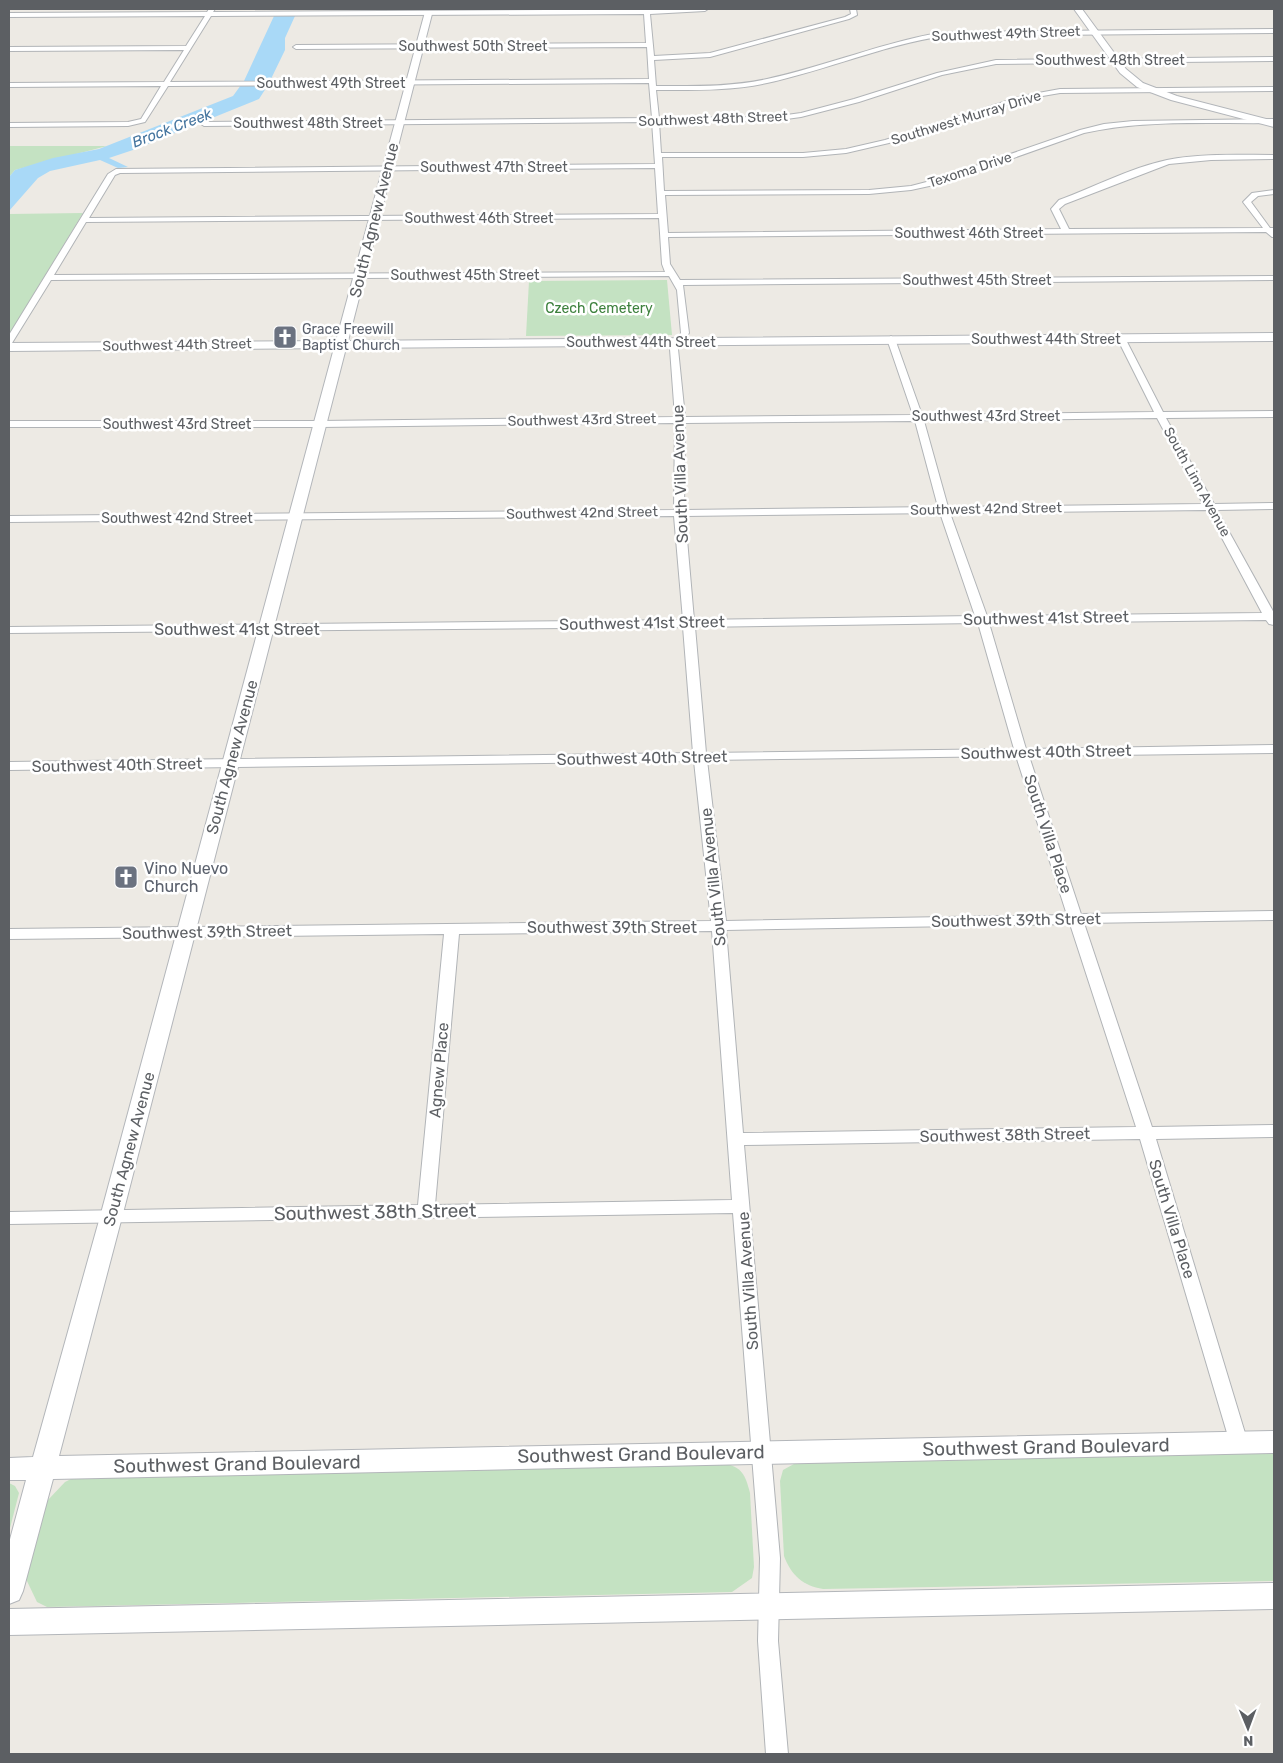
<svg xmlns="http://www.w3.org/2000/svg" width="1283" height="1763" viewBox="0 0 1283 1763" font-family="Rubik,sans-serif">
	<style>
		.green { fill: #c4e2c2 }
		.water { fill: #a9d9f7 }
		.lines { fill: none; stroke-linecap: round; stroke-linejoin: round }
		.street-casing { stroke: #b1b4b7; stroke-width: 2 }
		.secondary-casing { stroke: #b3b6ba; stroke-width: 2 }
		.street { fill: #fff; fill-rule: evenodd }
		.secondary { fill: #fff; fill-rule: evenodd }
		.labels { text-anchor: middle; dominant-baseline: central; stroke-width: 5; stroke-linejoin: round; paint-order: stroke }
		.far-street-label { font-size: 14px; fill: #5c5f63; stroke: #fff }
		.far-park-label { font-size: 14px; fill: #3d813d; stroke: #fff }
		.far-worship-label { font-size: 14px; fill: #5b616d; stroke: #fff; text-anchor: start }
		.far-water-label { font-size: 15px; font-style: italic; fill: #45759f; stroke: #fff }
		.street-label { font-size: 16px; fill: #5c5f63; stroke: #fff }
		.worship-label { font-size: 16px; fill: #5b616d; stroke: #fff; text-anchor: start }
		.near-street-label { font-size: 19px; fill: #5c5f63; stroke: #fff }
	</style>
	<rect width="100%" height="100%" fill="#edeae4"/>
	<g class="green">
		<path d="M9,146H107L15,170L9,177Z"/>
		<path d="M83,213L9,335V214Z"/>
		<path d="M667,280L672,335L526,336L529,281Z"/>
		<path d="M1274,1451V1581L823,1589C803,1586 791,1575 784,1556L780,1481L783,1470L803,1459Z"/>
		<path d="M723,1463C742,1467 745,1474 750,1493L754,1567L752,1578L732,1592L47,1607L37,1602L26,1579L47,1501L65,1482L79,1475Z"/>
		<path d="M9,1483L15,1486L19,1493L9,1532Z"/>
	</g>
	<g class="water">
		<path d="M274,16H295L285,38V50L270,81H244Z"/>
		<path d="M241,85H268L259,99L133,150L109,158L128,167L118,168L100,160L50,171L38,178L9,211V177L15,170L53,158L99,149L233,96Z"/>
	</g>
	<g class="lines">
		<g class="street-casing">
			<path id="street" d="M209,9H215L213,12L708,9L705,11L650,14L654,56L710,53L845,17L851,14L850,9H856L857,15L849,19L710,57L654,60L656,86C693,86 730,87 767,79C827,66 883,42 944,32L1274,29V33L944,36C883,45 827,70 767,83C731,91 693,90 656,90L659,118L772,117L801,113L854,99L937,73L996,60L1274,57V61L996,64L942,75L859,102L801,117L772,121L659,122L661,153H803L846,149L885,140L1022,96L1060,89L1274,87V91L1060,93L1025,99L889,143L846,153L803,157H662L664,191L869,190L911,186L938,179L1080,130L1104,124L1133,121L1274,119V123C1211,124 1145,119 1084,133L943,183L911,190L869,194L665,195L668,233L1061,229L1051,209L1059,200C1094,187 1130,168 1167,160C1201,153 1239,155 1274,155V159L1211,160L1169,164L1065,204L1059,209L1069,229L1263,228L1243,202L1252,193L1274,190V194L1258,196L1251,202L1270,228H1274V237H1272L1266,232L668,237L670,264L680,280L1274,276V280L683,285L689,333L678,349L685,417L913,415L887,339L891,336L895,339L922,415L1154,412L1117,338L1121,335L1125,338L1163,412L1274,411V417L1166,418L1214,504L1274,503V509L1217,510L1274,613V625L1269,624L1266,620L989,623L1026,749L1274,745V753L1029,756L1081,914L1274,911V920L1084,923L1152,1127L1274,1125V1137L1156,1139L1248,1443L1246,1449L1239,1451L1232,1449L1230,1443L1140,1139L744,1145L780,1558L778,1641L788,1754H766L758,1641L760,1558L733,1213L9,1224V1212L418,1205L444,934L9,939V929L711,921L694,761L9,770V762L693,753L683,627L9,633V627L683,620L674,516L9,522V516L674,510L675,423L320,427H9V421H320L675,417L670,349L681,333L677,290L669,276L51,280L12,343L9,344V335L108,174L116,169L655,164L652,122L204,126L201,124L204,122L652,118L649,83L168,86L145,122L128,126L9,127V123L128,122L141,119L161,86L9,87V83L164,82L184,50L9,51V47L186,46L205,16L9,17V13L207,12ZM644,14L646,43L296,45L293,47L296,49L647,47L649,79L170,82L211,16ZM655,168L658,214L89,218L115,175L120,173ZM659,218L662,264L665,272L54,275L86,222ZM1157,418L1203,504L948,507L924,421ZM915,421L938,507L684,510L685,423ZM1207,510L1262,613L987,616L950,513ZM940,513L975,616L694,620L685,516ZM978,623L1014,749L706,753L695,627ZM1016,756L1067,915L726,921L707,760ZM1070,924L1136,1127L743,1133L726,930ZM712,931L732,1200L435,1205L459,934Z"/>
		</g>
		<g class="secondary-casing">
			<g id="secondary">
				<path d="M1074,9H1082L1126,69L1143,83L1177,96L1274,121V127L1171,100L1137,87L1120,73Z"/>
				<path d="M425,12L432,14L348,341L1274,333V341L346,348L122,1217L59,1456L1274,1431V1453L53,1479L23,1591L19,1600L9,1604V1543L26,1480H9V1458L33,1457L100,1217L334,348L9,351V343L336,341Z"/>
				<path d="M1274,1583V1609L9,1635V1609Z"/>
			</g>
		</g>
		<use href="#street" class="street"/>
		<use href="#secondary" class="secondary"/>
	</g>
	<defs>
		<g id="church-square" transform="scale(1.25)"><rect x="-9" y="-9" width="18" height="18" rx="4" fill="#6b7280" stroke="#fff"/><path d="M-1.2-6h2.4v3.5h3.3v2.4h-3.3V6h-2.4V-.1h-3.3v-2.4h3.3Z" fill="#fff"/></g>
	</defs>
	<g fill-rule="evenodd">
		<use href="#church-square" x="285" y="337"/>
		<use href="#church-square" x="126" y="877"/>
	</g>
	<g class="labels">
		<g class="far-street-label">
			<text transform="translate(1006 34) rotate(-2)">Southwest 49th Street</text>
			<text x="473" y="46">Southwest 50th Street</text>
			<text x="1110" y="60">Southwest 48th Street</text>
			<text x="331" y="83">Southwest 49th Street</text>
			<text transform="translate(966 118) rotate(-17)">Southwest Murray Drive</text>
			<text transform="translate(713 119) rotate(-2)">Southwest 48th Street</text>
			<text x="308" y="123">Southwest 48th Street</text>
			<text x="494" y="167">Southwest 47th Street</text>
			<text transform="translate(970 170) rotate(-18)">Texoma Drive</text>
			<text x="479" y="218">Southwest 46th Street</text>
			<text x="969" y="233">Southwest 46th Street</text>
			<text x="465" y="275">Southwest 45th Street</text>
			<text x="977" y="280">Southwest 45th Street</text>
			<text x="1046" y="339">Southwest 44th Street</text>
			<text x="641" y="342">Southwest 44th Street</text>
			<text transform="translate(177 345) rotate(-1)">Southwest 44th Street</text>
			<text x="986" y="416">Southwest 43rd Street</text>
			<text transform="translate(582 420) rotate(-1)">Southwest 43rd Street</text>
			<text x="177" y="424">Southwest 43rd Street</text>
			<text transform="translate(1197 482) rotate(61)">South Linn Avenue</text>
			<text transform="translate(986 509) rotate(-1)">Southwest 42nd Street</text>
			<text transform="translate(582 513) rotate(-1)">Southwest 42nd Street</text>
			<text x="177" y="518">Southwest 42nd Street</text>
		</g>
		<g class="far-park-label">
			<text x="599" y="308">Czech Cemetery</text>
		</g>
		<g class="far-worship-label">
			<text x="302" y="329">Grace Freewill<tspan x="302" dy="16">Baptist Church</tspan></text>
		</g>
		<g class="far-water-label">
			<text transform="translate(172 128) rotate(-21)">Brock Creek</text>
		</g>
		<g class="street-label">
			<text transform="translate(374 220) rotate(-76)">South Agnew Avenue</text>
			<text transform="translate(680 474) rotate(-92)">South Villa Avenue</text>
			<text transform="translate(1046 618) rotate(-1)">Southwest 41st Street</text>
			<text transform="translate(642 623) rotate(-1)">Southwest 41st Street</text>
			<text x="237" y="629">Southwest 41st Street</text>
			<text transform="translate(1046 752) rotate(-1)">Southwest 40th Street</text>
			<text transform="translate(232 757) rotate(-75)">South Agnew Avenue</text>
			<text transform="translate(642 758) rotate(-1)">Southwest 40th Street</text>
			<text transform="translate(117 765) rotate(-1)">Southwest 40th Street</text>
			<text transform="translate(1048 834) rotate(72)">South Villa Place</text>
			<text transform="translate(713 877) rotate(-96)">South Villa Avenue</text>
			<text transform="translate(1016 920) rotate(-1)">Southwest 39th Street</text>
			<text x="612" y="927">Southwest 39th Street</text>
			<text transform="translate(207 932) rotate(-1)">Southwest 39th Street</text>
			<text transform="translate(439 1070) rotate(-85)">Agnew Place</text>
			<text transform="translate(1005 1135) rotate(-1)">Southwest 38th Street</text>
			<text transform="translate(129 1149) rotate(-75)">South Agnew Avenue</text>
			<text transform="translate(1172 1219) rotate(73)">South Villa Place</text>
			<text transform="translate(748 1281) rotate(-94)">South Villa Avenue</text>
		</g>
		<g class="worship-label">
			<text x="144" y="868">Vino Nuevo<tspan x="144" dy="18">Church</tspan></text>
		</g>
		<g class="near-street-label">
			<text transform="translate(375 1212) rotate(-1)">Southwest 38th Street</text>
			<text transform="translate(1046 1447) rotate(-1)">Southwest Grand Boulevard</text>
			<text transform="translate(641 1454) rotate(-1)">Southwest Grand Boulevard</text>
			<text transform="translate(237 1464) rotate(-1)">Southwest Grand Boulevard</text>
		</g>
	</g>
	<rect width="1283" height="1763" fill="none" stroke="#5c5f63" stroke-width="20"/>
	<g transform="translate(1248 1728) rotate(179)" stroke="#ffffff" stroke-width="4" paint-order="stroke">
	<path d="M0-4L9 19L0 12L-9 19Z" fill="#5c5f63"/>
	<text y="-8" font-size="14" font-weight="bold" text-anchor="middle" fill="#5c5f63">N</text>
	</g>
</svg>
